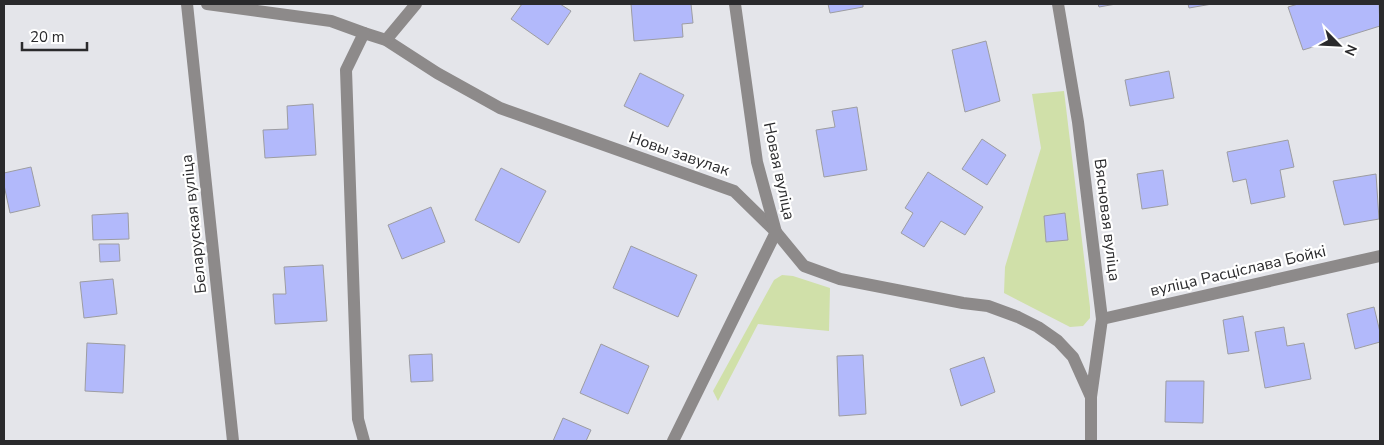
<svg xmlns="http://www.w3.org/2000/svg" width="1384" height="445" viewBox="0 0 1384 445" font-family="'Nunito Sans',sans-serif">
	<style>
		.green { fill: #d0e0a9 }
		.building { fill: #b2b9fb; stroke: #9d9da2 }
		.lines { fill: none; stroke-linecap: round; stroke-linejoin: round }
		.minor { stroke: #8d8a8a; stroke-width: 12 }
		.labels { text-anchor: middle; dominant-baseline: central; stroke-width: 4.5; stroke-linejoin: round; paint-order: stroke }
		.street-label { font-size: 16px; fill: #2a2a2c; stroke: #fff }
	</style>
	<rect width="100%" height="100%" fill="#e4e5ea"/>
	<g class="green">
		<path d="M1064,91L1090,307V318L1083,326L1070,327L1004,293L1005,267L1041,148L1032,94Z"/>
		<path d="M782,275L793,276L830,288L829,331L758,324L718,401L713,391L774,280Z"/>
	</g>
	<g class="building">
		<path d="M522,4H560L571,11L548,45L511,19Z"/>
		<path d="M631,4H691L693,23L682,24L683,37L634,41Z"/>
		<path d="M828,4H863V7L830,13Z"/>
		<path d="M1098,4H1116L1099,7Z"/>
		<path d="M1188,4H1212L1189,8Z"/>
		<path d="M1298,4H1379L1380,26L1303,50L1288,7Z"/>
		<path d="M986,41L1000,101L965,112L952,50Z"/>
		<path d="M1169,71L1174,98L1130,106L1125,80Z"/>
		<path d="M640,73L684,95L668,127L624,106Z"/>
		<path d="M313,104L316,155L265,158L263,130L288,129L287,106Z"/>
		<path d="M857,107L867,170L824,177L816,130L835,127L832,111Z"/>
		<path d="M982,139L1006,155L987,185L962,169Z"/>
		<path d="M1288,140L1294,167L1280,170L1285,197L1251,204L1246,179L1233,182L1227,152Z"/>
		<path d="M31,167L40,206L10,213L4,185V173Z"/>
		<path d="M501,168L546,191L519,243L475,220Z"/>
		<path d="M1163,170L1168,205L1142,209L1137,174Z"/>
		<path d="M928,172L983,207L965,235L941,221L924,247L901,233L913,213L905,208Z"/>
		<path d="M1376,174L1379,219L1344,225L1333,181Z"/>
		<path d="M431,207L445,242L402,259L388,225Z"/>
		<path d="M128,213L129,239L93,240L92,215Z"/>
		<path d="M1065,213L1068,240L1046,242L1044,216Z"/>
		<path d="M99,244H119L120,261L100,262Z"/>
		<path d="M631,246L697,275L678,317L613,288Z"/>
		<path d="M323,265L327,321L275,324L273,294H286L284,267Z"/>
		<path d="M113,279L117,314L84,318L80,282Z"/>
		<path d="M1374,307L1380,332V342L1355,349L1347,314Z"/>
		<path d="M1243,316L1249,351L1228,354L1223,320Z"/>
		<path d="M1284,327L1287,346L1304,343L1311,379L1265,388L1255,332Z"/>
		<path d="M87,343L125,345L123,393L85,391Z"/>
		<path d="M601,344L649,366L628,414L580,393Z"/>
		<path d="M432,354L433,381L411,382L409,355Z"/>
		<path d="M863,355L866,414L839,416L837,356Z"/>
		<path d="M984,357L995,392L961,406L950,369Z"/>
		<path d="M1166,381H1204L1203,423L1165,422Z"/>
		<path d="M563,418L591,430L586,441H553Z"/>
	</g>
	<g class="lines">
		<g class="minor">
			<path d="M187,4L233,441"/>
			<path d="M207,4L331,21L364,33L386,40L437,73L500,108L734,191L776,232L804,266L840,279L963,303L988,306L1018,317L1038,327L1058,341L1073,357L1091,397"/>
			<path d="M1058,4L1078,122L1102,319L1091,397V441"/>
			<path d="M386,40L416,4"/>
			<path d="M1102,319L1380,256"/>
			<path d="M364,441L358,419L346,70L364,33"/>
			<path d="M673,441L776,232L757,162L735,4"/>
		</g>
	</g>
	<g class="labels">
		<g class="street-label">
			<text transform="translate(679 154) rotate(19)">Новы завулак</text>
			<text transform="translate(779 171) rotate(78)">Новая вуліца</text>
			<text transform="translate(1107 220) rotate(83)">Вясновая вуліца</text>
			<text transform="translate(194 224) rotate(-96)">Беларуская вуліца</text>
			<text transform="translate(1238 271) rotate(-13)">вуліца Расціслава Бойкі</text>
		</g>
	</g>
	<rect width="1384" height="445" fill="none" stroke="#2a2a2c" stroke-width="10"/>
	<g transform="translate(1339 45) rotate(114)" stroke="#ffffff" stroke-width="4" paint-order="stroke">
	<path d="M0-4L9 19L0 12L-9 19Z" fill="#2a2a2c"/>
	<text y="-8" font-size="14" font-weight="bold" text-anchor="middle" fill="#2a2a2c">N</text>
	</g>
	<path d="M22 42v8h65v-8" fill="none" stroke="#2a2a2c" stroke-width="2.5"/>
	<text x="30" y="42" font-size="15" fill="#2a2a2c" stroke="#ffffff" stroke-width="4" paint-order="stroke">20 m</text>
</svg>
